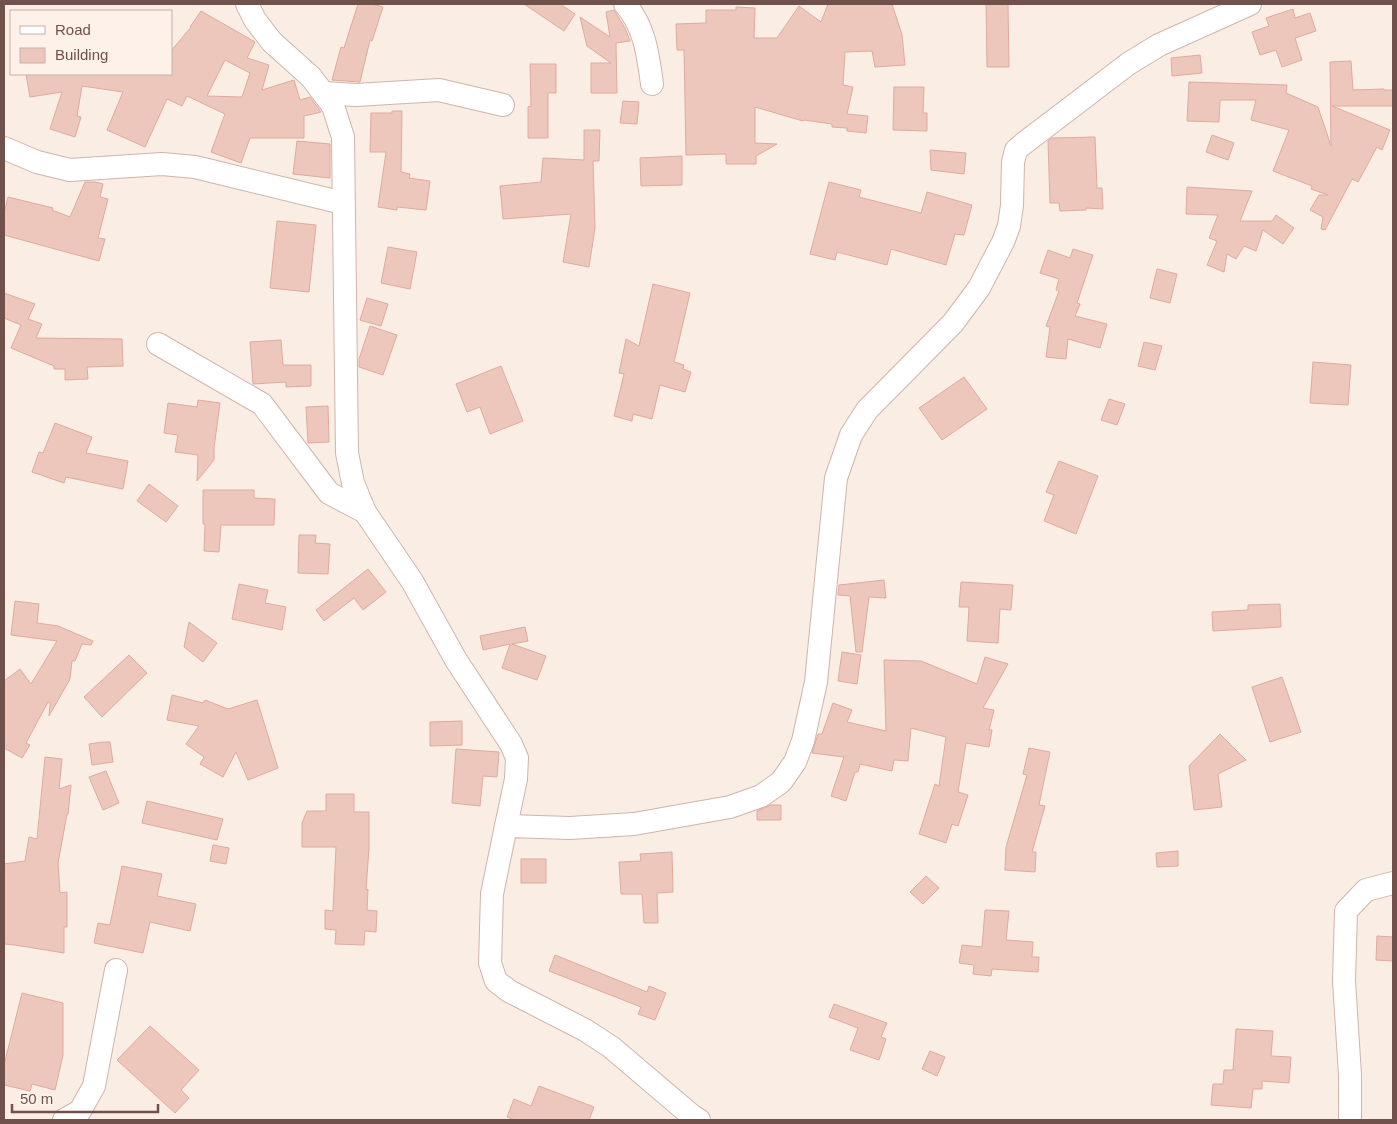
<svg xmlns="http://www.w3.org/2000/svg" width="1397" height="1124" viewBox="0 0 1397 1124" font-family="Arial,sans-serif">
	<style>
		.building { fill: #eec7bc; stroke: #e0aa9e; fill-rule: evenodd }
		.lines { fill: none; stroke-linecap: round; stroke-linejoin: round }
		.street-casing { stroke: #cdb5ad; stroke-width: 24 }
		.street { stroke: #fff; stroke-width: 22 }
	</style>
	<rect width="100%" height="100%" fill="#faede3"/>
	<g class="building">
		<path d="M358,4H372L383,7L372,41L370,40L360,82L332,80L341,47L344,48Z"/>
		<path d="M524,4H560L575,14L564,31Z"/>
		<path d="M828,4H892L902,35L905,65L875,67L872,51L845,52L843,85L853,87L847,114L868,116L866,133L847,131V128L832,127V124L804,120L803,121L755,107V143L777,144L756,156V164H726V154L686,155L684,50H677L676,24L706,23V10H736V7L755,8L754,38H777L799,6L821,22Z"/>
		<path d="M986,4H1008L1009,67H987Z"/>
		<path d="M1293,9L1295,18L1310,13L1316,31L1295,38L1302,60L1282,67L1276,50L1260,55L1252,32L1269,26L1266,18Z"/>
		<path d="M614,10L625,28L630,41L616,43L617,93H591V63H611L587,46L580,17L610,37L606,12Z"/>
		<path d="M201,11L255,42L247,58L269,65L262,90L294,80L300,100L310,97L321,112L304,116V138H250L241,163L211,152L225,114L187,96L182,106L167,99L145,147L107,130L123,92L82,86L77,116L81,117L75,137L50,129L62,92L30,97L26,74H171V51L191,27H190ZM225,60L250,73L242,97L207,96Z"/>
		<path d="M1200,55L1202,73L1172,76L1171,58Z"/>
		<path d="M1351,61L1353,90L1384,89V90H1393V106H1332L1390,130L1382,150L1377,147L1358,182L1352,179L1325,230L1321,229L1323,217L1310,210L1319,195H1328L1311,189L1312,186L1273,171L1289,130L1251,120L1256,100H1220L1219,122L1187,121L1189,82L1287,85L1286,93L1318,107L1331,146L1330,62Z"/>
		<path d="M530,64H556V93H548V138H528V107L531,106Z"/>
		<path d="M894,87H924L923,113H927V131L893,130Z"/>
		<path d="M623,101L639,102L637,124L620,123Z"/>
		<path d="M392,111H402L401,172L410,174L409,178L430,181L426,210L397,207V210L378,207L386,152H370L371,113H392Z"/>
		<path d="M584,130H600L599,161H593L595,228L589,267L563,262L571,214L503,219L500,186L541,182L543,158L584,160Z"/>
		<path d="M1212,135L1234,143L1228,160L1206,152Z"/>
		<path d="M1095,137L1097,188H1102L1103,209L1086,208V210L1060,211L1059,203H1050L1048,141L1052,138Z"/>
		<path d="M297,141L330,144V178L293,174Z"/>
		<path d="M930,150L966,153L964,174L931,170Z"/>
		<path d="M682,156V185L641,186L640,158Z"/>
		<path d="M85,182H95L103,184L100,197L108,199L98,238L105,239L99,261L4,235V213L8,197L53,208L52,210L70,217Z"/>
		<path d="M829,182L861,190L859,197L921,213L927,192L972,205L964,235L955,234L946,265L891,249L887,265L837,252L835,260L810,254Z"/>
		<path d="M1187,187L1252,191L1240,221H1272L1276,215L1294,228L1283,244L1263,230L1256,251L1244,246L1236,259L1227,254L1224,272L1207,265L1217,241L1209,238L1218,215L1186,214Z"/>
		<path d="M277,221L316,225L309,292L270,288Z"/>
		<path d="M388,247L417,252L410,289L381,283Z"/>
		<path d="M1073,249L1093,255L1077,303L1080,304L1075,316L1107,324L1100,348L1068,339L1066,359L1046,357L1050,327L1046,326L1059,291L1056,290L1059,279L1040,273L1048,250L1070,258Z"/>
		<path d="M1157,269L1177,274L1170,303L1150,298Z"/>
		<path d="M653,284L690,293L674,362L684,365L683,369L691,372L685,392L660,385L652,419L633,414L632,421L614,416L624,374L619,373L626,339L639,346Z"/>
		<path d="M4,293L35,304L28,319L42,324L36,338L122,339L123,366L87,367L88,379L65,380V369H54V366L11,348L21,325L4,318Z"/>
		<path d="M367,298L388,304L381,326L360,320Z"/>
		<path d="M370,326L397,335L383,375L359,367V359Z"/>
		<path d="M281,340L283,365H311V386L286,387V382L253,384L250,342Z"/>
		<path d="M1144,342L1162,346L1155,370L1138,366Z"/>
		<path d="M1313,362L1351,365L1348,405L1310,403Z"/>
		<path d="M501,366L523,421L490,434L480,407L467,412L456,384Z"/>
		<path d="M964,377L987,409L942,440L919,408Z"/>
		<path d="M1109,399L1125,404L1117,425L1101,420Z"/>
		<path d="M198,400L220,403L214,448V460L197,481L198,455L175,452L178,435L164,433L168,403L197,407Z"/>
		<path d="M328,406L329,442L308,443L306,407Z"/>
		<path d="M55,423L92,437L86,453L128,461L123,489L66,477L64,483L32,472L39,452L43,453Z"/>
		<path d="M1059,461L1098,476L1076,534L1044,521L1054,495L1046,492Z"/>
		<path d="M149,484L178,506L166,522L137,501Z"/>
		<path d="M203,490H254V498L275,499L274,525H221L219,552L204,551L205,524H203Z"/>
		<path d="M299,535H316L315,543L330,544L328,574L298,573Z"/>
		<path d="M368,569L386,592L363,610L354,598L324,621L316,610Z"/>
		<path d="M884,580L886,598L869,597L862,652H856L850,596L838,595L839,585Z"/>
		<path d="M961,582L1013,585L1011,610L1000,609L998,643L967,641L969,607H959Z"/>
		<path d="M239,584L268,590L265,603L286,607L282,630L232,619Z"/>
		<path d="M15,601L39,604L37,623L58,626L93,641L91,645L82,644L75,661H72L70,679L49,716L50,704L48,702L26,743L30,745L22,758L4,748V681L20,669L31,684L57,641L11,635Z"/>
		<path d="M1280,604L1281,627L1213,631L1212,612L1248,610V605Z"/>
		<path d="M189,622L217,643L203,662L184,647Z"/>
		<path d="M525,627L528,641L512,644L546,656L537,680L502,668L510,644L483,650L480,636Z"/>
		<path d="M842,652L861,655L857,684L838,681Z"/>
		<path d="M129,655L147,673L102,717L84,697Z"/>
		<path d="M985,657L1008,664L983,708L994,710L989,730H992L989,747L966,743L958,792L968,795L958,826L952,824L946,843L919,834L935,784L939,786L946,737L911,728L908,761L894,760L892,771L860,764L858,772H855L846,801L831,796L844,757L812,753L818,734H822L833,703L852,710L847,722L886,731L884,660L921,661L977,684Z"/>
		<path d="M1282,677L1301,732L1270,742L1252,687Z"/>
		<path d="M172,695L203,703L205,700L228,709L257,700L278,768L248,780L236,752L223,777L200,764L204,757L186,744L199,726L167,720Z"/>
		<path d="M462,721V745L430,746V722Z"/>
		<path d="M1220,734L1246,760L1218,774L1222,807L1194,810L1189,766Z"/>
		<path d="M103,742H110L113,762L92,765L89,744Z"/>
		<path d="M1029,748L1050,752L1039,805L1045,806L1032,852H1036L1035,872L1005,870L1006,847L1027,775L1023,774Z"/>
		<path d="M456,749L499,752L497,777L483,776L480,806L452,803Z"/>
		<path d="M45,757L62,759L59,789L71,785L68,814H67L58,863L60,893L67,892V927H64V953L15,945L4,944V864L25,861L29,837L37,839Z"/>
		<path d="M106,771L119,803L103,810L89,777Z"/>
		<path d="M326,794H354V812H369V848L366,890L368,889L367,910L377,911L376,932L365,931L364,945L335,944L336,930L325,929V910L333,911L336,847H302V823L307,811H326Z"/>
		<path d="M147,801L223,819L217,840L142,823Z"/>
		<path d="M771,805H781V820H757V811Z"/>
		<path d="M213,845L229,848L226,864L210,861Z"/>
		<path d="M1178,851V866L1157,867L1156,853Z"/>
		<path d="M672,852L673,892L657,893L658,923H644L642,894H621L619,862L641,861L640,854Z"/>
		<rect x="521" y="859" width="25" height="24"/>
		<path d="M122,866L162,874L157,896L196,904L190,931L150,922L143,953L94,943L98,923L110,925Z"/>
		<path d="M926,876L939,888L923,904L910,892Z"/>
		<path d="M985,910L1009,911L1006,940L1033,942L1032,957H1039L1038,972L992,969L991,976L973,974L974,965L959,963L962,945L982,947Z"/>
		<path d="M1377,936L1393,937V961L1376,960Z"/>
		<path d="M555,955L647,992L649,986L666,993L655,1020L638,1014L641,1007L549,971Z"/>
		<path d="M22,993L63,1003V1055L55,1090L32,1084L30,1091L4,1085V1065Z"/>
		<path d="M834,1004L887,1023L881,1037L886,1039L879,1060L850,1050L858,1028L829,1017Z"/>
		<path d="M150,1026L199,1070L181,1090L189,1098L175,1113L117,1060Z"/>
		<path d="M1236,1029L1273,1031L1271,1056L1291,1057L1289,1083L1262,1081V1089H1253L1251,1108L1211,1105L1213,1084H1223L1224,1070H1233Z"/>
		<path d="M930,1051L945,1057L937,1076L922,1069Z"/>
		<path d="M539,1086L594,1107L589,1120H515L507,1117L514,1099L531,1106Z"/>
	</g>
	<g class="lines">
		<g class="street-casing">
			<g id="street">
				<path d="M247,4L255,20L272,42L311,77L333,106L343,137L347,453L353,483L365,512L412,581L456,660L511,744L517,758L516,779L506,826"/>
				<path d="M625,4C645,27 648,55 652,84"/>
				<path d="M324,93L356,95L439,90L503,105"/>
				<path d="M4,148L37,162L70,170L162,164L195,167L343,203"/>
				<path d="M158,344L262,404L329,493L365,512"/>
				<path d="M64,1120L80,1111L94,1086L116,970"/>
				<path d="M699,1120L691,1115L611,1047L585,1030L509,991L496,981L490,963L492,894L506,826L570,828L634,824L730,807L761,796L781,782L795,762L803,741L816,682L836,478L851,435L867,410L953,323L979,288L1003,242L1009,226L1012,205L1013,162L1016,150L1023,144L1128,64L1159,45L1250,4"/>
				<path d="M1350,1120V1075L1344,981L1346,911L1366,890L1393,883"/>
			</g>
		</g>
		<use href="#street" class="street"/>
	</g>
	<rect width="1397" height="1124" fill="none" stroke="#71514b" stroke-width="10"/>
	<rect x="10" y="10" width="162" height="65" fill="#fef1e9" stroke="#c6b1aa"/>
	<rect x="20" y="26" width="25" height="8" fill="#ffffff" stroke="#c6b1aa"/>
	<text x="55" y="35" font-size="15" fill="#71514b">Road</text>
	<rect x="20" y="48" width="25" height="15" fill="#eec7bc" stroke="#c6b1aa"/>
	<text x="55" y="60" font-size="15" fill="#71514b">Building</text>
	<path d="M12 1104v8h146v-8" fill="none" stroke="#71514b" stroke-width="2.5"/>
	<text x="20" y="1104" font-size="15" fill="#71514b" stroke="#fef1e9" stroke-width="4" paint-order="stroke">50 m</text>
</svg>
